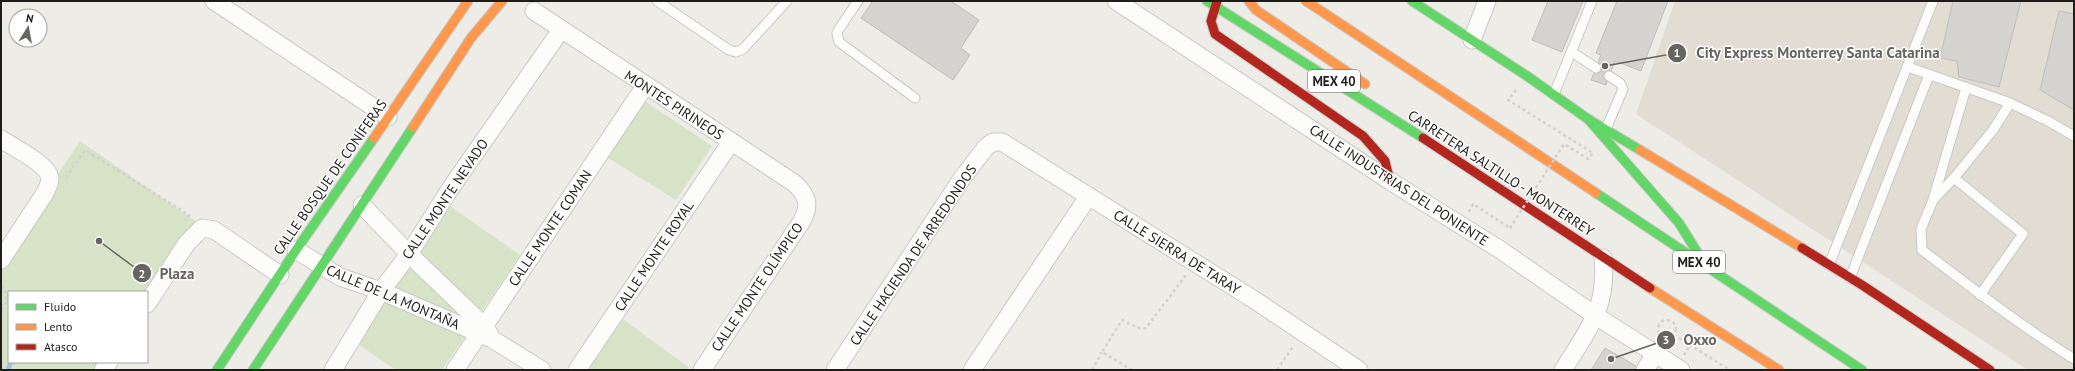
<svg xmlns="http://www.w3.org/2000/svg" width="2075" height="371" viewBox="0 0 2075 371" font-family="'PT Sans',sans-serif">
	<style>
		.built { fill: #e1ddd3 }
		.green { fill: #d6e3c7 }
		.lines { fill: none; stroke-linecap: round; stroke-linejoin: round }
		.stream { stroke: #a3bfe4; stroke-width: 4.5 }
		.building { fill: #d5d3cf; stroke: #c1bfbc }
		.lane-casing { stroke: #cac9c6; stroke-width: 11 }
		.street-casing { stroke: #cac9c6; stroke-width: 19 }
		.fast-casing { stroke: #cac9c6; stroke-width: 11 }
		.slow-casing { stroke: #cac9c6; stroke-width: 11 }
		.jam-casing { stroke: #cac9c6; stroke-width: 11 }
		.path { stroke: #d1d1cf; stroke-width: 2.5; stroke-dasharray: 3 3; stroke-linecap: butt }
		.lane { stroke: #fcfcfb; stroke-width: 9 }
		.street { stroke: #fcfcfb; stroke-width: 17 }
		.fast { stroke: #63d668; stroke-width: 9 }
		.slow { stroke: #ff974d; stroke-width: 9 }
		.jam { stroke: #b3261e; stroke-width: 9 }
		.path-bridge { stroke: #d1d1cf; stroke-width: 2.5; stroke-dasharray: 3 3; stroke-linecap: butt }
		.labels { text-anchor: middle; dominant-baseline: central; stroke-width: 3; stroke-linejoin: round; paint-order: stroke }
		.shield { fill: #fff; stroke: #62615f; stroke-width: 1 }
		.shield-label { font-size: 13px; font-weight: bold; fill: #1e1d1a }
		.street-label { font-size: 14px; fill: #1e1d1a; stroke: #fff }
		.leader { fill: none; stroke: #666562; stroke-width: 1.5 }
		.callout-dot { fill: #666562; stroke: #fff; stroke-width: 1.5 }
		.mark-label { font-size: 12px; text-anchor: middle; font-weight: bold; fill: #fff }
		.callout-label { font-size: 15px; text-anchor: middle; font-weight: bold; fill: #666562; stroke: #fff; stroke-width: 3; stroke-linejoin: round; paint-order: stroke }
	</style>
	<rect width="100%" height="100%" fill="#edece7"/>
	<path class="built" d="M1675,1H2074V370H2028L1636,114Z"/>
	<g class="green">
		<path d="M643,100L712,146L676,200L605,156Z"/>
		<path d="M80,141L197,222L147,292H9V362H104L99,370H1V260Z"/>
		<path d="M450,206L520,255L442,370H396L355,342Z"/>
		<path d="M623,319L688,367L686,370H588Z"/>
	</g>
	<g class="lines">
		<path class="stream" d="M8,370L11,362"/>
	</g>
	<g class="building">
		<path d="M873,1H951L979,20L961,48L970,55L953,80L861,18Z"/>
		<path d="M1548,1H1583L1562,52L1532,40Z"/>
		<path d="M1617,1H1668L1641,71L1615,61L1611,71H1607L1604,73V78L1607,82L1606,85L1591,80L1594,73H1599L1602,69L1598,62L1601,55L1596,53Z"/>
		<path d="M1953,1H2021L1999,87L1959,77L1957,61L1940,58Z"/>
		<path d="M2059,11L2074,14V110L2040,90Z"/>
		<path d="M1605,348L1636,366L1635,370H1591Z"/>
	</g>
	<g class="lines">
		<g class="lane-casing">
			<g id="lane">
				<path d="M657,1L729,50L736,52L743,49L787,1"/>
				<path d="M858,1L839,29L837,33L839,42L915,98"/>
				<path d="M1572,52L1596,68"/>
				<path d="M1908,67L2010,103L2048,121L2074,136"/>
				<path d="M1966,88L1933,200L1921,229L1922,250C1972,288 2021,326 2074,359"/>
				<path d="M1554,94L1592,1"/>
				<path d="M1606,129L1623,89L1620,83L1609,76"/>
				<path d="M1954,178L1993,130L2010,103"/>
				<path d="M1934,199L1954,178L2023,234L1980,295"/>
				<path d="M1829,265L1933,1"/>
				<path d="M1850,278L1929,75"/>
			</g>
		</g>
		<g class="street-casing">
			<g id="street">
				<path d="M214,1L388,117"/>
				<path d="M1116,1L1390,181L1499,249L1596,316L1681,370"/>
				<path d="M534,11L794,183C807,195 811,204 802,221L702,370"/>
				<path d="M1472,40L1487,1"/>
				<path d="M1,139C13,147 48,164 50,178C50,183 47,189 45,193L1,260"/>
				<path d="M362,205L409,254L484,326L490,335"/>
				<path d="M296,250L340,277L381,291L492,339L542,370"/>
				<path d="M147,304L187,243L202,228L214,230L280,275"/>
				<path d="M103,370L109,362"/>
				<path d="M333,370L381,291L409,254L450,189L561,30"/>
				<path d="M455,370L645,86"/>
				<path d="M577,370L731,142"/>
				<path d="M835,370L963,177L986,147L993,142H1002L1253,299L1359,370"/>
				<path d="M972,370L1088,197"/>
				<path d="M1563,370C1588,330 1608,308 1603,258"/>
				<path d="M1645,370L1655,354"/>
			</g>
		</g>
		<g class="fast-casing">
			<g id="fast">
				<path d="M1207,1L1423,138"/>
				<path d="M1412,1L1527,76L1588,119L1640,150"/>
				<path d="M1588,119L1679,223L1702,260"/>
				<path d="M1596,193L1862,370"/>
				<path d="M217,370L296,250L374,138"/>
				<path d="M253,370L413,127"/>
			</g>
		</g>
		<g class="slow-casing">
			<g id="slow">
				<path d="M1249,1L1256,10L1365,84"/>
				<path d="M1306,1L1596,193"/>
				<path d="M413,127L471,38L502,1"/>
				<path d="M374,138L468,1"/>
				<path d="M1640,150L1802,248"/>
				<path d="M1650,288L1779,370"/>
			</g>
		</g>
		<g class="jam-casing">
			<g id="jam">
				<path d="M1217,1L1211,21L1215,34L1363,136L1385,161L1390,181"/>
				<path d="M1423,138L1650,288"/>
				<path d="M1802,248L1862,285L1990,370"/>
			</g>
		</g>
		<g class="path">
			<path d="M1516,90L1508,100L1593,153L1588,159L1564,144"/>
			<path d="M66,178L85,150L189,215L185,221"/>
			<path d="M1469,212L1473,204L1510,228"/>
			<path d="M1,286L5,290L6,303L1,311"/>
			<circle cx="1667" cy="329" r="9"/>
			<path d="M1674,335L1730,370"/>
			<path d="M1684,355L1690,345"/>
			<path d="M1092,370L1102,352"/>
			<path d="M1132,370L1102,352L1122,320L1141,329L1146,328L1186,275"/>
			<path d="M1277,370L1294,345"/>
		</g>
		<use href="#lane" class="lane"/>
		<use href="#street" class="street"/>
		<use href="#fast" class="fast"/>
		<use href="#slow" class="slow"/>
		<use href="#jam" class="jam"/>
		<path class="path-bridge" d="M1510,228L1564,144"/>
	</g>
	<g class="labels">
		<g class="shield">
			<rect x="1308" y="70" width="52" height="22" rx="3"/>
			<rect x="1673" y="251" width="52" height="22" rx="3"/>
		</g>
		<g class="shield-label">
			<text x="1334" y="81">MEX 40</text>
			<text x="1699" y="262">MEX 40</text>
		</g>
		<g class="street-label">
			<text transform="translate(674 105) rotate(33)">MONTES PIRINEOS</text>
			<text transform="translate(1501 173) rotate(33)">CARRETERA SALTILLO - MONTERREY</text>
			<text transform="translate(330 177) rotate(-55)">CALLE BOSQUE DE CONÍFERAS</text>
			<text transform="translate(1399 185) rotate(33)">CALLE INDUSTRIAS DEL PONIENTE</text>
			<text transform="translate(445 199) rotate(-56)">CALLE MONTE NEVADO</text>
			<text transform="translate(550 228) rotate(-56)">CALLE MONTE COMAN</text>
			<text transform="translate(1177 252) rotate(32)">CALLE SIERRA DE TARAY</text>
			<text transform="translate(913 255) rotate(-56)">CALLE HACIENDA DE ARREDONDOS</text>
			<text transform="translate(654 256) rotate(-56)">CALLE MONTE ROYAL</text>
			<text transform="translate(757 287) rotate(-56)">CALLE MONTE OLÍMPICO</text>
			<text transform="translate(393 297) rotate(23)">CALLE DE LA MONTAÑA</text>
		</g>
	</g>
	<path class="leader" d="M1605 66L1677 53M99 241L142 273M1611 359L1666 340"/>
	<g class="callout-dot">
		<circle cx="1605" cy="66" r="4"/>
		<circle cx="99" cy="241" r="4"/>
		<circle cx="1611" cy="359" r="4"/>
		<circle cx="1677" cy="53" r="10"/>
		<circle cx="142" cy="273" r="10"/>
		<circle cx="1666" cy="340" r="10"/>
	</g>
	<g class="mark-label">
		<text x="1677" y="57">1</text>
		<text x="142" y="278">2</text>
		<text x="1666" y="344">3</text>
	</g>
	<g class="callout-label">
		<text x="1818" y="58">City Express Monterrey Santa Catarina</text>
		<text x="177" y="279">Plaza</text>
		<text x="1700" y="345">Oxxo</text>
	</g>
	<rect width="2075" height="371" fill="none" stroke="#1e1d1a" stroke-width="4"/>
	<rect x="8" y="291" width="140" height="72" fill="#ffffff" stroke="#a5a5a3"/>
	<rect x="16" y="304" width="20" height="6" fill="#63d668" stroke="#a5a5a3"/>
	<text x="44" y="311" font-size="12" fill="#1e1d1a">Fluido</text>
	<rect x="16" y="324" width="20" height="6" fill="#ff974d" stroke="#a5a5a3"/>
	<text x="44" y="331" font-size="12" fill="#1e1d1a">Lento</text>
	<rect x="16" y="344" width="20" height="6" fill="#b3261e" stroke="#a5a5a3"/>
	<text x="44" y="351" font-size="12" fill="#1e1d1a">Atasco</text>
	<g transform="translate(28 28) rotate(11)"><circle r="19" fill="#ffffff" stroke="#a5a5a3"/>
	<path d="M0-3L7 15L0 10L-7 15Z" fill="#666562"/>
	<text y="-6" font-size="11" font-weight="bold" text-anchor="middle" fill="#1e1d1a">N</text>
	</g>
</svg>
